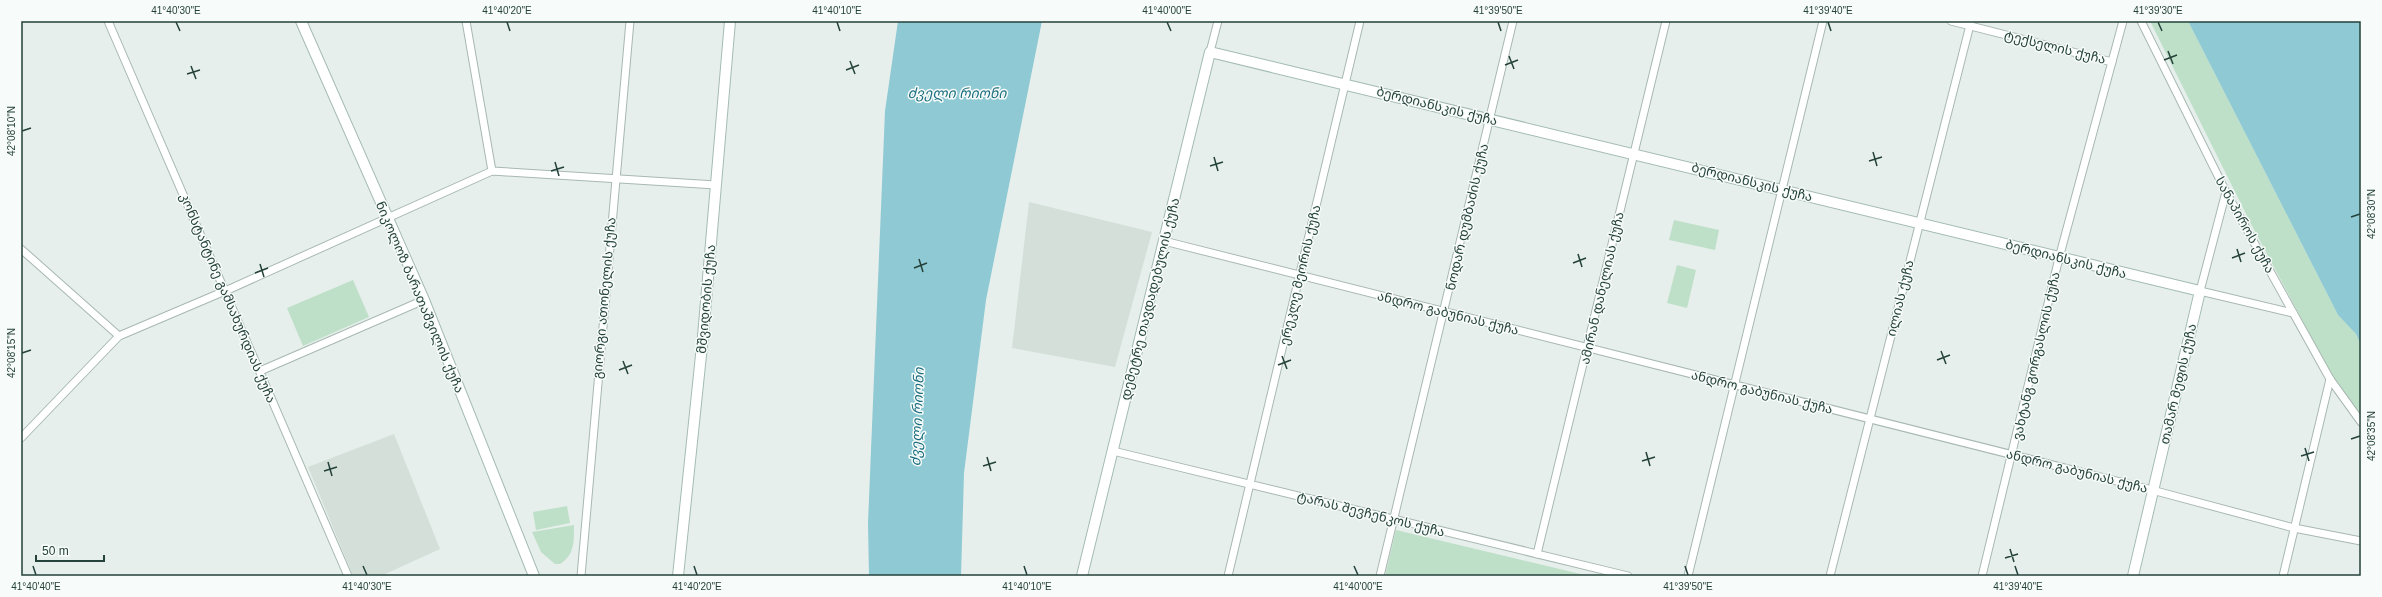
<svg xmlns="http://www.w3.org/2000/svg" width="2382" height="597" viewBox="0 0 2382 597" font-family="Helvetica,'Noto Sans Georgian',sans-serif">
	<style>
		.built { fill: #d4dfda }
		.green { fill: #bfe0c8 }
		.water { fill: #8ec9d4 }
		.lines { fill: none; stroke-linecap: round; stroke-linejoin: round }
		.street-casing { stroke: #a8b8b2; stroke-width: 9 }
		.secondary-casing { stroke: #a4bbb3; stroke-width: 12 }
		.street { stroke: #fff; stroke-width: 7 }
		.secondary { stroke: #fff; stroke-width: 10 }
		.ticks { fill: none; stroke: #24423a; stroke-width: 1.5 }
		.labels { text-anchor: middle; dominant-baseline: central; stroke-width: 3; stroke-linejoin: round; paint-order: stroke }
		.street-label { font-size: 13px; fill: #24423a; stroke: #f7fbf9 }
		.water-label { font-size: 14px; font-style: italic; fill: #1c6f80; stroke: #f7fbf9 }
		.neatline { fill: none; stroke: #24423a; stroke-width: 1.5 }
		.ticks-label { font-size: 10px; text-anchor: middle; fill: #24423a }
	</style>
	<rect width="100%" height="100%" fill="#e6efeb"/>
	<g class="built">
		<path d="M1029,202L1152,232L1115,367L1012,348Z"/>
		<path d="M394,434L440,549L381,576H353L308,467Z"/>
	</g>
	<g class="green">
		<path d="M2150,21H2188L2338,315L2356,334L2361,345V415L2332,376L2251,224Z"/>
		<path d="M1674,220L1719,230L1715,250L1669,240Z"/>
		<path d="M1677,265L1696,270L1687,308L1667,303Z"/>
		<path d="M353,280L369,317L303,346L287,308Z"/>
		<path d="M567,506L570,523L536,530L533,512Z"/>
		<path d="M574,525C574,540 575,555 560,564H555L541,552L532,532Z"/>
		<path d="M1396,530L1589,576H1385Z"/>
	</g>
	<g class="water">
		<path d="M898,21H1042L986,300L964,473L961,576H869L868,523L885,111Z"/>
		<path d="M2188,21H2361V345L2356,334L2338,315Z"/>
	</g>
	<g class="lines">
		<g class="street-casing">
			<g id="street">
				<path d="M108,21L348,576"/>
				<path d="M466,21L492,171"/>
				<path d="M1951,21L2112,62"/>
				<path d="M2141,21L2226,192L2330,379L2361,422"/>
				<path d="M1210,52L1218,21"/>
				<path d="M2226,192L2200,291L2293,313"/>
				<path d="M1164,241L2152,490L2294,528L2361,541"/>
				<path d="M21,249L119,336"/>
				<path d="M260,371L424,300"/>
				<path d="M21,438L119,336L232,288L492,171L716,185"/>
				<path d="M1113,451L1628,576"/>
				<path d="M1537,554L1666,21"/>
				<path d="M581,576L630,21"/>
				<path d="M1228,576L1360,21"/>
				<path d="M1380,576L1513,21"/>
				<path d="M1688,576L1823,21"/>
				<path d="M1830,576L1971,21"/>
				<path d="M1982,576L2059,258L2123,21"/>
				<path d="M2283,576L2330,379"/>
			</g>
		</g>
		<g class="secondary-casing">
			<g id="secondary">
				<path d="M301,21L424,300L534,576"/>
				<path d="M678,576L703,336L730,21"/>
				<path d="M1082,576L1210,52L2200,291L2133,576"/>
			</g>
		</g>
		<use href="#street" class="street"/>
		<use href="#secondary" class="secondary"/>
	</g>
	<path class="ticks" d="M176,22L180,31M507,22L510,31M837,22L840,31M1167,22L1171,31M1498,22L1501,31M1828,22L1831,31M2158,22L2162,31M2168,51L2173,64M1509,56L1514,69M2164,60L2177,55M850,61L855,74M1505,65L1518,60M191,66L196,79M846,70L859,65M187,74L200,70M22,131L31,128M1873,152L1877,166M1214,157L1218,171M1869,161L1882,157M555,162L559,176M1210,166L1223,162M551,171L564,167M2351,217L2360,214M2237,249L2241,262M1578,254L1582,267M2232,258L2245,253M919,259L923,272M1573,263L1586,258M260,264L264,277M914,268L927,263M255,273L268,268M1941,351L1946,364M22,353L31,350M1282,356L1287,369M1937,360L1950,355M623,361L628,374M1278,365L1291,360M619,370L632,365M2351,439L2360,436M2305,448L2309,461M1646,452L1650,466M2301,456L2314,452M987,457L991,471M1642,461L1655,457M328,462L332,476M983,466L996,462M324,471L337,467M2010,549L2014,562M2005,558L2018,554M33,566L36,575M363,566L367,575M694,566L697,575M1024,566L1027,575M1354,566L1358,575M1685,566L1688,575M2015,566L2018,575"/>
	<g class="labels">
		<g class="street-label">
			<text transform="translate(2055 47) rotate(14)">ტექსელის ქუჩა</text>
			<text transform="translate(1437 106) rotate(14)">ბერდიანსკის ქუჩა</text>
			<text transform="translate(1752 182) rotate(14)">ბერდიანსკის ქუჩა</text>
			<text transform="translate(1467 217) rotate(-77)">ნოდარ დუმბაძის ქუჩა</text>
			<text transform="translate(2245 225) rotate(61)">სანაპიროს ქუჩა</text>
			<text transform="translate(2066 259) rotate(14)">ბერდიანსკის ქუჩა</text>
			<text transform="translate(1300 275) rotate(-77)">ერეკლე მეორის ქუჩა</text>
			<text transform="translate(1602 288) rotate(-77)">ამირან დანელიას ქუჩა</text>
			<text transform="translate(420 297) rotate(67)">ნიკოლოზ ბარათაშვილის ქუჩა</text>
			<text transform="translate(228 298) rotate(67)">კონსტანტინე გამსახურდიას ქუჩა</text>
			<text transform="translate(604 298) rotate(-85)">გიორგი ათონელის ქუჩა</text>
			<text transform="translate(1900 298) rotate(-76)">ილიას ქუჩა</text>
			<text transform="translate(706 299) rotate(-85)">მშვიდობის ქუჩა</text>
			<text transform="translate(1150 299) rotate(-76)">დემეტრე თავდადებულის ქუჩა</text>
			<text transform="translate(1448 313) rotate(14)">ანდრო გაბუნიას ქუჩა</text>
			<text transform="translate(2036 356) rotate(-77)">ვახტანგ გორგასლის ქუჩა</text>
			<text transform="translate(2178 384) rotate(-77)">თამარ მეფის ქუჩა</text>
			<text transform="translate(1762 392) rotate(14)">ანდრო გაბუნიას ქუჩა</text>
			<text transform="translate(2077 471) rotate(14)">ანდრო გაბუნიას ქუჩა</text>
			<text transform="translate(1371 514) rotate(14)">ტარას შევჩენკოს ქუჩა</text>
		</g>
		<g class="water-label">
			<text x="957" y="93">ძველი რიონი</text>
			<text transform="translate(917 417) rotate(-88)">ძველი რიონი</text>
		</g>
	</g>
	<rect width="2382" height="597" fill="none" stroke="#f7fbf9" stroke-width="44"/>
	<path d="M36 555v6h68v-6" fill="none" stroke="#24423a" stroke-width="2"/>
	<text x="42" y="555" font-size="12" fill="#24423a" stroke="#f7fbf9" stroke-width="3" paint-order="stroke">50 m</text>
	<rect x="22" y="22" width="2338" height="553" class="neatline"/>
	<g class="ticks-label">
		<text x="176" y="14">41°40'30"E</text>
		<text x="507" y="14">41°40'20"E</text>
		<text x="837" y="14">41°40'10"E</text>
		<text x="1167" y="14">41°40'00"E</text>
		<text x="1498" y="14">41°39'50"E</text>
		<text x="1828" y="14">41°39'40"E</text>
		<text x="2158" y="14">41°39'30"E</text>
		<text transform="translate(11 131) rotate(-90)" y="4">42°08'10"N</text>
		<text transform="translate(2371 214) rotate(-90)" y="4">42°08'30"N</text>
		<text transform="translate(11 353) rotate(-90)" y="4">42°08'15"N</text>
		<text transform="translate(2371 436) rotate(-90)" y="4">42°08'35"N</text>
		<text x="36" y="590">41°40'40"E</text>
		<text x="367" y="590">41°40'30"E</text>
		<text x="697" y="590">41°40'20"E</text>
		<text x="1027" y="590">41°40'10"E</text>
		<text x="1358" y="590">41°40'00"E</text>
		<text x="1688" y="590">41°39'50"E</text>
		<text x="2018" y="590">41°39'40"E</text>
	</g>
</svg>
